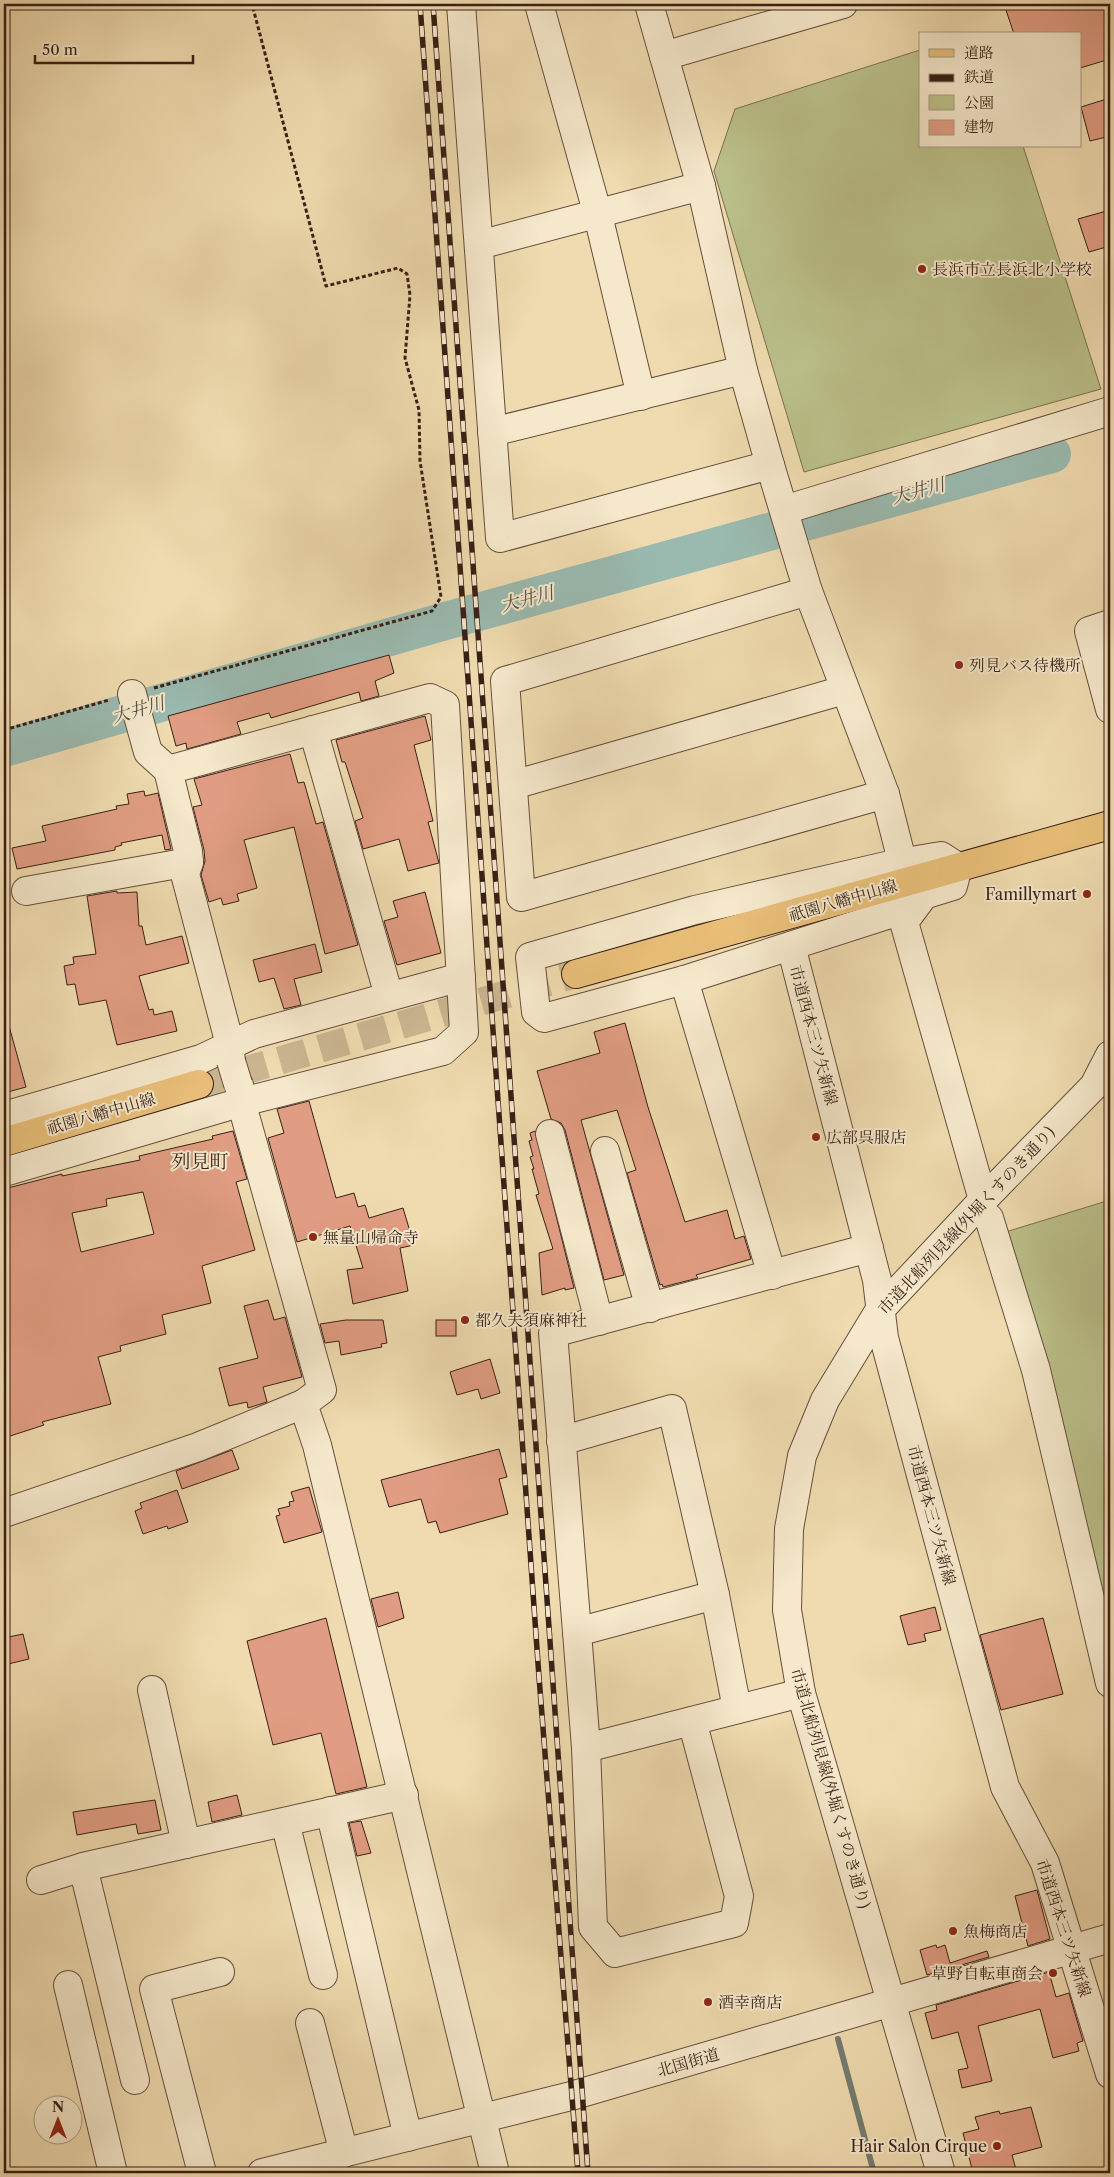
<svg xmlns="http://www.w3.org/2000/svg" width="1114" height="2177" viewBox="0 0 1114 2177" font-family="'Libre Caslon Text','Noto Serif JP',serif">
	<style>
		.green { fill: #bbc08a; stroke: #7a7050 }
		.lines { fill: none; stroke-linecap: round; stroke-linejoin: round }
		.stream { stroke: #737c72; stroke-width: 6 }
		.river { stroke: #9abab0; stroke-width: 38 }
		.building { fill: #e19d83; stroke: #381f16; fill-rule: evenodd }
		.major-tunnel { stroke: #cab590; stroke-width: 28; stroke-dasharray: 28 14; stroke-linecap: butt }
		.minor-casing { stroke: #664e3c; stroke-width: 30 }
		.major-casing { stroke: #381f16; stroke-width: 30 }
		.path { stroke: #381f16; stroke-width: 3; stroke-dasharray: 4 2.5; stroke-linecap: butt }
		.minor { stroke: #f5e8cb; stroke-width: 28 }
		.major { stroke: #e8be78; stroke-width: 28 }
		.rail-casing { stroke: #381f16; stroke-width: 5.5 }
		.rail { stroke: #f5e8cb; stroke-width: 4; stroke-dasharray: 11; stroke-linecap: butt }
		.minor-bridge-casing { stroke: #664e3c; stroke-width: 30; stroke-linecap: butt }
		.minor-bridge { stroke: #f5e8cb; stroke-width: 28 }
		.poi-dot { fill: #8f2418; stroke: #f5e8cb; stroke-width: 2 }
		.labels { text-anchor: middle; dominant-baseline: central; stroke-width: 4; stroke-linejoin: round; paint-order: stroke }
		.poi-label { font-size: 16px; fill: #381f16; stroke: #f5e8cb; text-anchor: start }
		.street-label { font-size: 16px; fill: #381f16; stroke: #f5e8cb }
		.water-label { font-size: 18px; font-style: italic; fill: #554e44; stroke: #f5e8cb }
		.quarter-label { font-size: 19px; fill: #381f16; stroke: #f5e8cb }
	</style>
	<rect width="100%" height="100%" fill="#efdbaf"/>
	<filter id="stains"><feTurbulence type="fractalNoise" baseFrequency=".004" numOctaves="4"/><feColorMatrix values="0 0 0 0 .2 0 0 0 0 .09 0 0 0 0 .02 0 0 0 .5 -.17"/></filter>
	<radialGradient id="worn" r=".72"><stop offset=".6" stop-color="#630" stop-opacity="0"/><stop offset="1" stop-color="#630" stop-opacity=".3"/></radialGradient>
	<g class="green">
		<path d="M920,50V146H1023L1101,389L804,472L714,171L735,109Z"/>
		<path d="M1110,1200V1594L1092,1602L999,1234Z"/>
	</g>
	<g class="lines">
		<path class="stream" d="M838,2039L874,2173"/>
		<path class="river" d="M4,748L449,620L1052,454"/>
	</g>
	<g class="building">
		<path d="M1004,4H1110V59L1080,68V34H1014Z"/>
		<path d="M1110,98V136L1090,141L1081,107Z"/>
		<path d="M1110,210V246L1089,252L1078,219Z"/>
		<path d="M389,655L394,673L375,681L379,696L361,701L359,692L271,718L269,713L237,722L241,734L187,749L186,743L176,746L168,716Z"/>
		<path d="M425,716L431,740L414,745L433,821L428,822L439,863L408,871L399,839L363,849L355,821L363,818L345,762H342L336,740Z"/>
		<path d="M290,754L298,783L304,782L316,824L323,822L358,945L325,954L294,827L244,840L257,888L237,894L239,901L223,905L221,898L209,902L201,875L205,861L204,850L193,807L202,805L194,779Z"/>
		<path d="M144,791L145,796L158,793L171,849L165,850L162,835L121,843L122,845L115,847V850L17,869L12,848L46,841L42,826L117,809L116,806L129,804L127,794Z"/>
		<path d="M117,891V893L137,892L139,926H142L146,945L182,936L189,963L139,976L149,1010L153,1009L154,1015L172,1011L177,1031L117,1045L106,1000L79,1005L75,984L67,985L64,966L74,964L73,957L96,954L87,896Z"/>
		<path d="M425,892L441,953L397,965L384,921L398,917L393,901Z"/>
		<path d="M315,944L322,972L294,979L301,1005L284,1009L274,978L259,982L253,960Z"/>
		<path d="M625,1023L648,1107L685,1222L727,1210L735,1239L744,1236L751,1259L696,1275L698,1278L663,1287L662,1284L660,1285L627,1173L636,1170L617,1110L581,1120L624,1275L604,1280L565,1130L561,1123L551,1119L537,1071L600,1053L594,1032Z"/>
		<path d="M9,1026L26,1087L4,1093V1027Z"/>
		<path d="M309,1101L336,1198L354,1193L358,1207L365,1205L369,1218L403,1208L414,1245L400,1248L408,1291L353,1304L347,1270L363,1268L350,1226L297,1242L268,1138L284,1133L277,1109Z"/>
		<path d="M233,1131L247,1179L236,1182L255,1250L202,1266L211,1303L162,1315L166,1334L120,1346L121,1351L98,1357L111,1404L42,1422L44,1425L4,1438V1272L8,1271L4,1253V1189L62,1174V1176L140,1160L139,1156L213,1139L212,1136ZM143,1192L154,1234L81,1252L72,1213L107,1206L106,1199Z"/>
		<path d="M535,1131L574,1288L565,1290V1288L542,1295L539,1253L553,1249L536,1195L539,1194L532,1169H534L530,1157L533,1156L529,1141L532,1140L530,1133Z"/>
		<path d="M268,1300L274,1320L285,1317L302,1377L263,1387L267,1402L248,1408L247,1402L229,1406L219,1368L258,1358L244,1306Z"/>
		<path d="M346,1320H383L387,1343L381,1344L382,1347L341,1355L339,1341L325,1343L320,1324Z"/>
		<rect x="436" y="1320" width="20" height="16"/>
		<path d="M490,1359L500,1393L481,1399L478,1389L457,1395L450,1372Z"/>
		<path d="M499,1449L507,1477L499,1479L508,1514L440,1533L436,1521L428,1523L421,1499L389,1507L381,1480Z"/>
		<path d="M232,1450L239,1469L182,1489L176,1471Z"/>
		<path d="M309,1487L322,1532L284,1543L276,1516L280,1515L278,1509L290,1506L289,1502L294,1501L291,1492Z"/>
		<path d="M177,1490L188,1522L168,1529L167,1526L143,1534L135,1511L142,1508L140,1503Z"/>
		<path d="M398,1592L404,1618L378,1627L371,1599Z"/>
		<path d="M935,1607L941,1630L924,1634L926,1641L908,1645L900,1616Z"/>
		<path d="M326,1618L367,1787L336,1794L321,1733L273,1745L247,1641Z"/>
		<path d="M1043,1618L1063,1694L1001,1710L980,1635Z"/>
		<path d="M23,1634L29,1659L4,1665V1638Z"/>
		<path d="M237,1795L242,1815L212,1822L208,1802Z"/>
		<path d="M155,1800L161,1830L138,1834L136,1824L77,1835L73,1812Z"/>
		<path d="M361,1821L371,1853L357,1856L349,1823Z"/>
		<path d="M1037,1890L1050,1939L1028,1946L1015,1896Z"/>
		<path d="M936,1945L937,1948L945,1945L950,1963L987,1951L989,1957L927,1975L920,1950Z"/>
		<path d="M1049,1972L1056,1997L1069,1993L1083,2041L1077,2043L1079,2051L1053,2058L1040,2009L978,2026L992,2081L962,2088L958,2070L968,2068L958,2032L932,2039L925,2013L937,2010L936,2005Z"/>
		<path d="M1031,2107L1042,2147L1012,2155L1017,2173H973L963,2133L979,2129L975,2117L999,2111L1000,2114Z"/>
	</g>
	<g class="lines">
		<path class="major-tunnel" d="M199,1084L576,974"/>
		<g class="minor-casing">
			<g id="minor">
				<path d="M461,4L500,538L770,465"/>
				<path d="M539,4L598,215L641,396"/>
				<path d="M649,4L701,186L743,370L770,465L808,591L885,794L899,849V863L941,856L958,867L953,886L924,895L904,922L983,1200"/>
				<path d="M664,56L843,4"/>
				<path d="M479,245L701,186"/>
				<path d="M492,432L743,370"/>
				<path d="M784,510L1110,411"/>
				<path d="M808,591L505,681L521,897L885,794"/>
				<path d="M1110,624L1089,631L1110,709"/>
				<path d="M132,694L148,752L168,770"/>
				<path d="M313,730L389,996"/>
				<path d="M513,785L844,690"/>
				<path d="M899,863L695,910L530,957L536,1012L544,1018L684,980L887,915L919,898"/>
				<path d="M26,891L189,862"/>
				<path d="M791,946L877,1280L884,1338L1005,1787L1045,1863L1110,2074"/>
				<path d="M684,980L772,1275"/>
				<path d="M239,1085L244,1112L322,1390L303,1404L317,1445L495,2173"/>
				<path d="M4,1116L201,1059L254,1034L461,977"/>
				<path d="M550,1134L599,1321"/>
				<path d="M605,1151L650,1308"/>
				<path d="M4,1172L242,1102L443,1051L464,1032L445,705L430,698L168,770L188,851L189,862L185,874L228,1037L231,1061"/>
				<path d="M989,1218L1036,1370L1110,1683"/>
				<path d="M561,1441L672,1409L715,1595L737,1709"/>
				<path d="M4,1513L198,1447L303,1404"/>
				<path d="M715,1595L577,1632L553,1333L869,1248"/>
				<path d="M577,1632L586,1748L593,1927L615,1953L734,1923L739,1896L692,1721"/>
				<path d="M152,1690L186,1844"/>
				<path d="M586,1748L801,1693"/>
				<path d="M330,1811L408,2137"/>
				<path d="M285,1822L323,1975"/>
				<path d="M83,1867L135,2080"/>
				<path d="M41,1880L83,1867L404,1795"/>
				<path d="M68,1985L113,2173"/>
				<path d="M310,2023L344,2153"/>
				<path d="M202,2173L154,1989L220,1972"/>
				<path d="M262,2173L571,2096L1110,1938"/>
				<path d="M941,2173L801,1693L787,1610L789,1529L802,1456L825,1400L879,1311L983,1200L1094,1086L1110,1055"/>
			</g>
		</g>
		<g class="major-casing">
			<g id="major">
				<path d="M576,974L1110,825"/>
				<path d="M4,1142L199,1084"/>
			</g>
		</g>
		<g class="path">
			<path d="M154,688L432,611L441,597L420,461L419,410L405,358L410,295L407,274L398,268L326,286L252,4"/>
			<path d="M4,730L109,700"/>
		</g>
		<use href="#minor" class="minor"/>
		<use href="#major" class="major"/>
		<g class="rail-casing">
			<g id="rail">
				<path d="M420,4L539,1677L578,2173"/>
				<path d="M433,4L588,2173"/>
			</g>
		</g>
		<use href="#rail" class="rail"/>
		<g class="minor-bridge-casing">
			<path id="minor-bridge" d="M231,1061L238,1084"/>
		</g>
		<use href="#minor-bridge" class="minor-bridge"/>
	</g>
	<g class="poi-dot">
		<circle cx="922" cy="269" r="5"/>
		<circle cx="959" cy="665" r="5"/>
		<circle cx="1087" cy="894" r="5"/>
		<circle cx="816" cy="1137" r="5"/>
		<circle cx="313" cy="1237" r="5"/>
		<circle cx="465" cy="1320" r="5"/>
		<circle cx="953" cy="1931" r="5"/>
		<circle cx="1053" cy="1973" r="5"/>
		<circle cx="708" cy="2002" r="5"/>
		<circle cx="997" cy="2146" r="5"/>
	</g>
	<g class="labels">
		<g class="poi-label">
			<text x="932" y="269">長浜市立長浜北小学校</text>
			<text x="969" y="665">列見バス待機所</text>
			<text x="1077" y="894" text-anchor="end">Famillymart</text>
			<text x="826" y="1137">広部呉服店</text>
			<text x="323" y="1237">無量山帰命寺</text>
			<text x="475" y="1320">都久夫須麻神社</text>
			<text x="963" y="1931">魚梅商店</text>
			<text x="1043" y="1973" text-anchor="end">草野自転車商会</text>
			<text x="718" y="2002">酒幸商店</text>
			<text x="987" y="2146" text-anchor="end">Hair Salon Cirque</text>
		</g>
		<g class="street-label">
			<text transform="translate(843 900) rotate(-16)">祇園八幡中山線</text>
			<text transform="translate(814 1035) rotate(75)">市道西本三ツ矢新線</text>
			<text transform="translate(101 1113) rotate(-16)">祇園八幡中山線</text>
			<text transform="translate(966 1220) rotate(-47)">市道北船列見線(外堀くすのき通り)</text>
			<text transform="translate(932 1515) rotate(75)">市道西本三ツ矢新線</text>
			<text transform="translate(831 1788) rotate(74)">市道北船列見線(外堀くすのき通り)</text>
			<text transform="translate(1064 1928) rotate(72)">市道西本三ツ矢新線</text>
			<text transform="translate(688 2062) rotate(-16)">北国街道</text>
		</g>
		<g class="water-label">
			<text transform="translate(918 491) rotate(-15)">大井川</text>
			<text transform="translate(527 599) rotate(-15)">大井川</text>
			<text transform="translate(138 710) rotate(-16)">大井川</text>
		</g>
		<g class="quarter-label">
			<text x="200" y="1161">列見町</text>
		</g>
	</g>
	<rect width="1114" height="2177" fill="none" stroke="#efdbaf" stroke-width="20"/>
	<rect x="5" y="5" width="1104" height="2167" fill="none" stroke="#381f16" stroke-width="2.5"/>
	<rect x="10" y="10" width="1094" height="2157" fill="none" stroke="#381f16"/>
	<rect x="919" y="32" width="162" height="115" fill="#f5e8cb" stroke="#a99883"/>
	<rect x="929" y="49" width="25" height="8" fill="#e8be78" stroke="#a99883"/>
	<text x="964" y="58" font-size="15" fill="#381f16">道路</text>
	<rect x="929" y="74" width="25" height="8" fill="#381f16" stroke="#a99883"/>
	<text x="964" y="82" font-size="15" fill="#381f16">鉄道</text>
	<rect x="929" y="95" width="25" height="15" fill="#bbc08a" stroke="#a99883"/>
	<text x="964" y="108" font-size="15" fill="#381f16">公園</text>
	<rect x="929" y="120" width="25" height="15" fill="#e19d83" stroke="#a99883"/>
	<text x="964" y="132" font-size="15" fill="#381f16">建物</text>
	<g transform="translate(58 2120)"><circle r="24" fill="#f5e8cb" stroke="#a99883"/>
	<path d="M0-4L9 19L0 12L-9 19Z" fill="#8f2418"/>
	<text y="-8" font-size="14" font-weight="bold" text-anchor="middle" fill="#381f16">N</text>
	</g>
	<path d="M35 55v8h158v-8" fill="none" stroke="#381f16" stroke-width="2.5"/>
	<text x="42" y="55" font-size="15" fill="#381f16" stroke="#f5e8cb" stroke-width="4" paint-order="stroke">50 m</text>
	<rect width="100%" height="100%" filter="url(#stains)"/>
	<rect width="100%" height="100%" fill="url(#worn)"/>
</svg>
